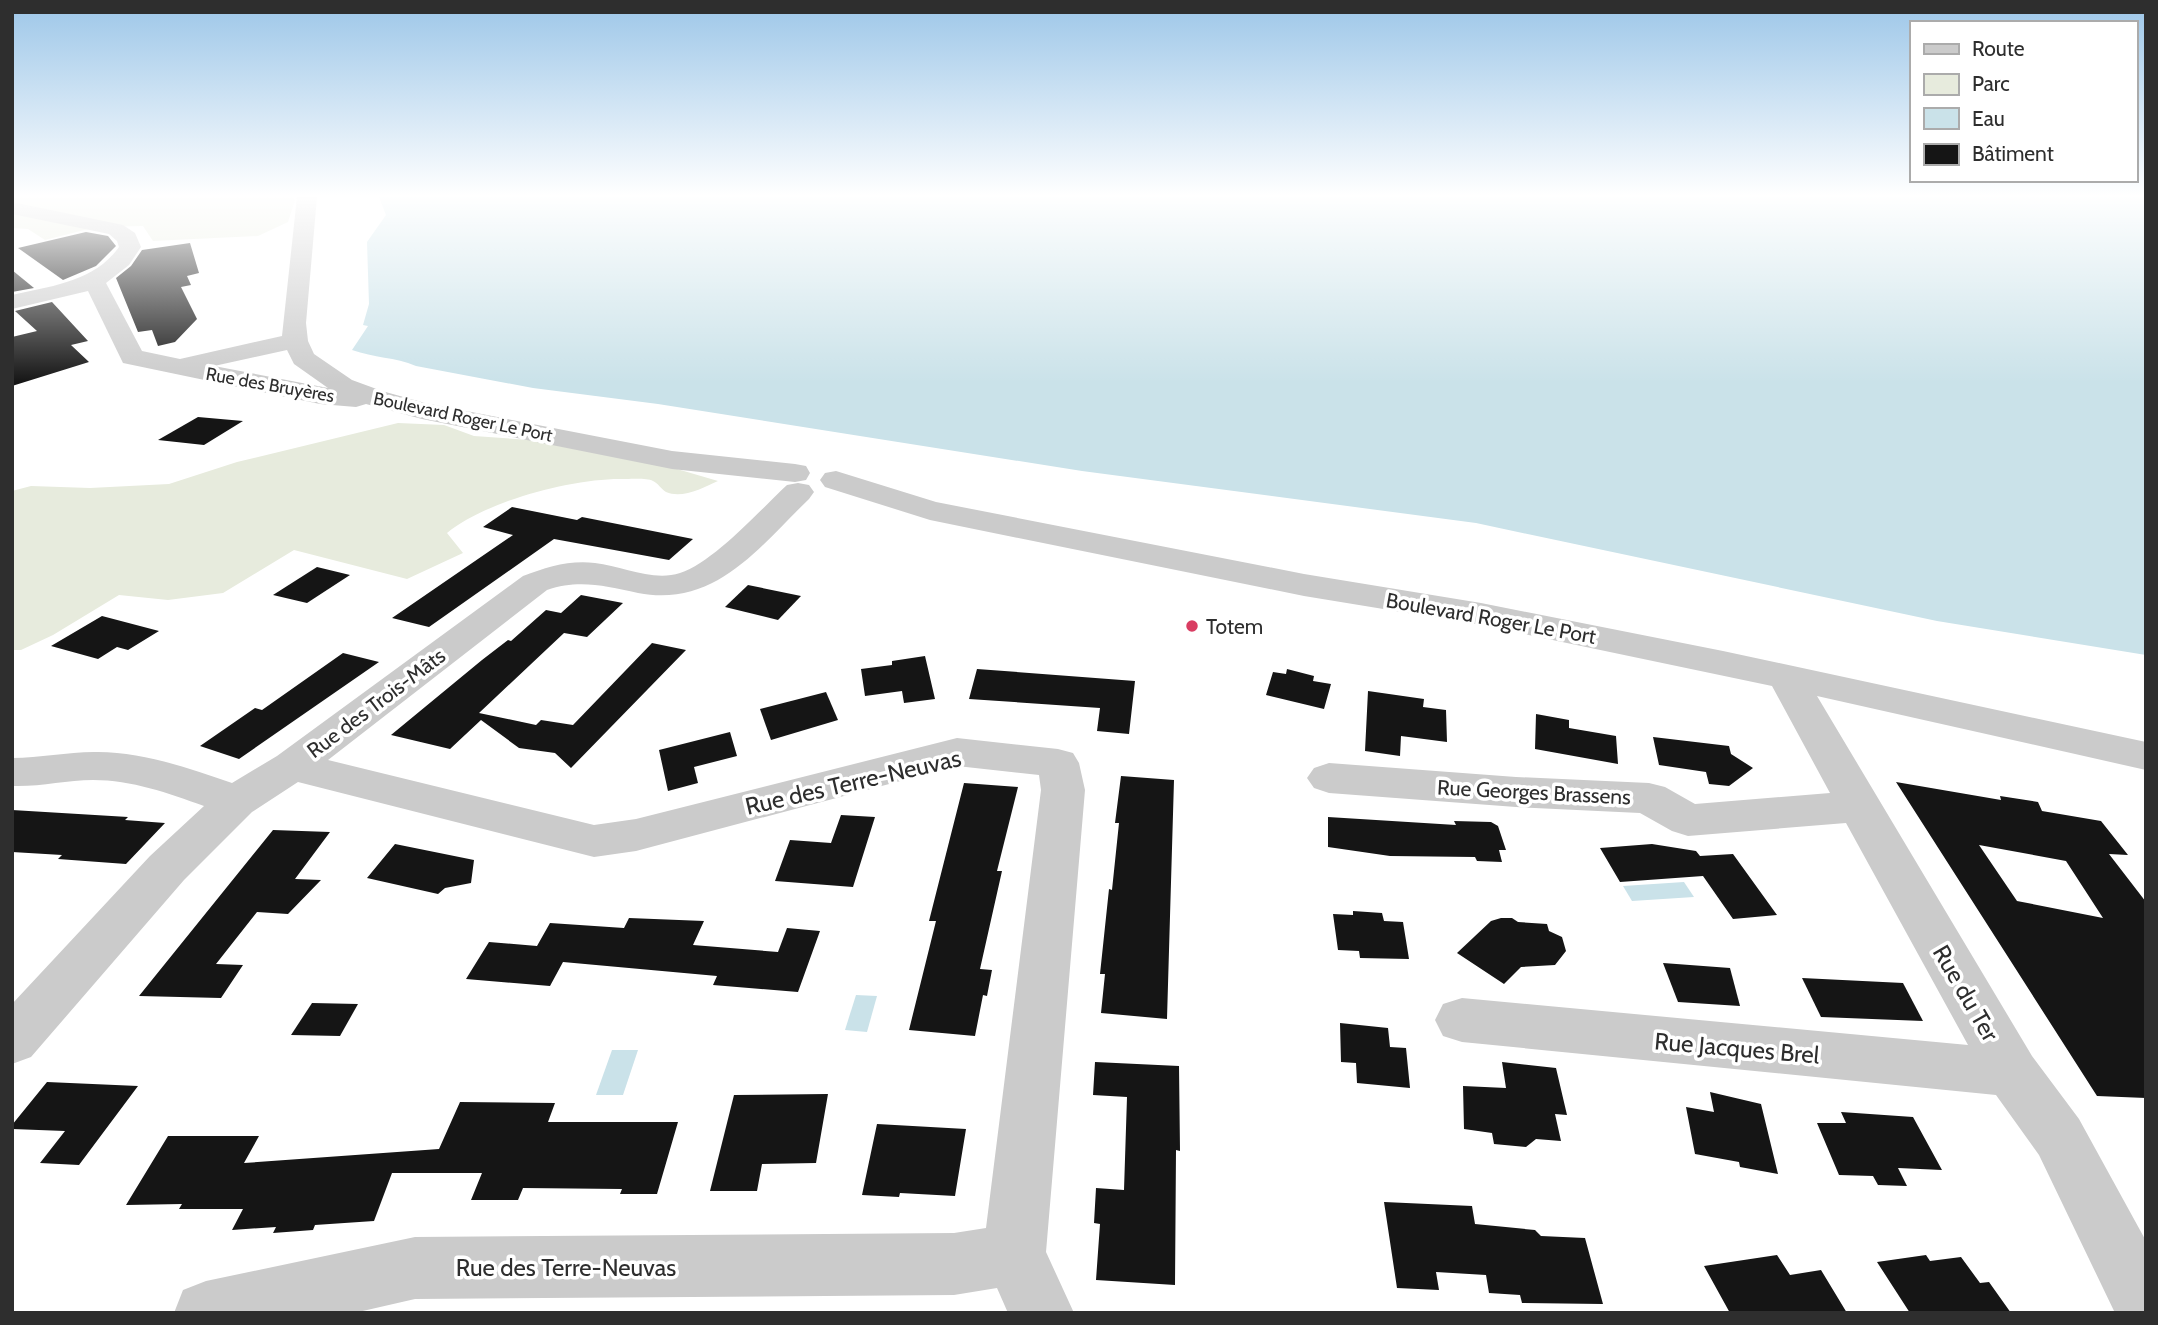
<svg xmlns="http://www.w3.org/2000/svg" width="2158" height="1325" viewBox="0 0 2158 1325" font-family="Cabin,sans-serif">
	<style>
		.green { fill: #e7ebdd }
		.water { fill: #cae2e9 }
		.building { fill: #151515; fill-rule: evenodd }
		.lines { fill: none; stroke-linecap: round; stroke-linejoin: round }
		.minor { fill: #cbcbcb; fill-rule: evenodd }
		.poi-dot { fill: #d93d62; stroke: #fff; stroke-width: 2.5 }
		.labels { text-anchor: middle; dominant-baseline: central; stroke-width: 7; stroke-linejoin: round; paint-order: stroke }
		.far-street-label { font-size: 18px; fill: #2e2e2e; stroke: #fff }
		.street-label { font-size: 21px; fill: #2e2e2e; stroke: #fff }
		.poi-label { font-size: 21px; fill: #2e2e2e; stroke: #fff; text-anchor: start }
		.near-street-label { font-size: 24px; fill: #2e2e2e; stroke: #fff }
	</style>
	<rect width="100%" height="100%" fill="#fff"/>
	<g class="green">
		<path d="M12,197H293L295,200L288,222L258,236L153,241L143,226L96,227L45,240L28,229L12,228Z"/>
		<path d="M398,423L444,425L474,436L544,441L677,469L718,481C703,488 682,499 666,492C661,489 658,483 653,481C647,478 634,479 626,479C575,477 486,501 447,533L463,553L407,579L294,550L223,593L168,600L119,595L53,635L21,650H12V491L31,486L90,488L169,484L237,462Z"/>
	</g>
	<g class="water">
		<path d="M379,197H2146V655L1937,621L1476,523L1082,471L658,404L533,388L416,366C395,357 374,358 352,350L368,326L363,325L369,304L367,242L386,215Z"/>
		<path d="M1684,882L1694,897L1632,901L1623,886Z"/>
		<path d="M856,995L877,996L867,1032L845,1030Z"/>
		<path d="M612,1050H638L623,1095H596Z"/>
	</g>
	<g class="building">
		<path d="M86,232L108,236L116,246L96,266L63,280L18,248Z"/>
		<path d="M190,243L199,273L187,276L191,285L181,287L197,319L175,342L158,346L152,330L138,332L116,278L131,266L142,250Z"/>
		<path d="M12,270L34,288L12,292Z"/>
		<path d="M52,302L88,341L71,345L89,362L12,386V337L37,331L15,311Z"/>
		<path d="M198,417L243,421L204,445L158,440Z"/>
		<path d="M512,507L577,520L582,517L693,539L669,560L554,539L429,627L392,618L513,535L483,527Z"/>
		<path d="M317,567L350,575L307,603L273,595Z"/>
		<path d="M748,585L801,596L778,620L725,607Z"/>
		<path d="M581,595L623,603L587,637L564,633L479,713L536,725L541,720L573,725L652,643L686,650L571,768L555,753L519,748L481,720L450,749L391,735L482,660L508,640L511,641L546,610L561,613Z"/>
		<path d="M102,616L159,631L128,650L117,647L98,659L51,646Z"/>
		<path d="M343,653L379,662L239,759L200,746L255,708L262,710Z"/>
		<path d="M925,656L935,699L904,703L902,691L865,696L861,669L892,665V661Z"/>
		<path d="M977,669L1135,681L1129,734L1097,731L1100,708L969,699Z"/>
		<path d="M1287,669L1314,676L1313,681L1331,684L1324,709L1266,695L1273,672L1286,674Z"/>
		<path d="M1368,691L1424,699L1423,707L1446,710L1447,742L1401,736L1400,756L1365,751Z"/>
		<path d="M826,692L838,720L771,740L760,709Z"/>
		<path d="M1536,714L1569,720V728L1616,736L1618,764L1535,749Z"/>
		<path d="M730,732L737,756L694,767L698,783L668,791L659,750Z"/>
		<path d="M1653,737L1729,746L1731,754L1753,768L1729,786L1709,784L1706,772L1659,765Z"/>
		<path d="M1121,776L1174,780L1167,1019L1101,1013L1105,974H1100L1109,889L1112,890L1119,823H1115Z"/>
		<path d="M1896,782L2001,800L2000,796L2038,802L2042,811L2101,821L2128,855L2109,854L2146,902V1098L2097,1096ZM1979,845L2066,861L2103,918L2017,901Z"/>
		<path d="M964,783L1018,787L997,871H1002L980,969L992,970L987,996L983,995L975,1036L909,1030L936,921H929Z"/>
		<path d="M12,810L128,817L125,820L165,823L126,864L58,859L62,855L12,852Z"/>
		<path d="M841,815L875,817L853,887L775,881L790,840L831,843Z"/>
		<path d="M1328,817L1456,825L1454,821L1491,822L1498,826L1506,850H1499L1502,862L1477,861L1475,857L1390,856L1328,847Z"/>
		<path d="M273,830L330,832L295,879L321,880L288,914L257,912L216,964L243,965L221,998L139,996Z"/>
		<path d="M395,844L474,860L471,883L445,888L438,894L367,878Z"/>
		<path d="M1652,844L1696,851L1700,856L1733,854L1777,915L1733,919L1703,876L1620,882L1600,848Z"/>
		<path d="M1353,911L1382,913L1384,921L1403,922L1409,959L1360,958L1359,951L1338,950L1333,914L1353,915Z"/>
		<path d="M629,918L704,921L693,945L778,952L787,928L820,931L798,992L713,985L717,976L563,962L550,986L466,979L489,942L537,946L550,923L624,928Z"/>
		<path d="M1501,918H1512L1518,922L1547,924L1549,931L1562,937L1566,951L1555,965L1521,967L1504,984L1457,953L1491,921Z"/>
		<path d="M1663,963L1730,968L1740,1006L1678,1002Z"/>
		<path d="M1802,978L1903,983L1923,1021L1821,1017Z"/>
		<path d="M312,1003L358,1004L340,1036L291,1035Z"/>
		<path d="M1340,1023L1388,1028L1390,1047L1406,1048L1410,1088L1357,1083L1356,1063L1341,1062Z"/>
		<path d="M1095,1062L1179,1066L1180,1151L1176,1150L1175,1285L1096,1280L1100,1224L1094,1223L1096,1188L1124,1190L1127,1097L1093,1095Z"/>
		<path d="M1502,1062L1556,1068L1567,1115L1555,1114L1561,1141L1536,1139L1526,1147L1494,1144L1492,1133L1464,1129L1463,1086L1506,1088Z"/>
		<path d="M47,1082L138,1086L79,1165L40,1163L65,1131L12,1129V1125Z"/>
		<path d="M1710,1092L1761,1104L1778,1174L1740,1167L1739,1162L1695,1154L1686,1107L1714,1112Z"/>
		<path d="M828,1094L816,1163L762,1164L757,1191H710L734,1095Z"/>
		<path d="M460,1102L555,1103L548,1122H678L657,1194H620L622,1189L523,1188L518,1200H471L482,1173H392L374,1221L315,1225L313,1230L273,1233L276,1227L232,1230L243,1209H179L182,1204L126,1205L168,1136H259L244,1163L439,1149Z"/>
		<path d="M1841,1112L1913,1117L1942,1170L1898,1168L1907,1186L1878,1185L1873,1176L1839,1175L1817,1123H1846Z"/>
		<path d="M877,1124L966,1129L955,1196L900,1193L899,1197L862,1195Z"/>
		<path d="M1384,1202L1472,1206L1475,1224L1535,1230L1541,1236L1585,1238L1603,1304L1522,1303L1520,1295L1489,1293L1486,1275L1436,1272L1439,1290L1397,1288Z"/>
		<path d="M1777,1255L1790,1275L1821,1270L1847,1313H1730L1704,1266Z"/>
		<path d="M1926,1255L1930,1261L1961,1257L1980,1283L1989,1282L2011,1313H1910L1877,1262Z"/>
	</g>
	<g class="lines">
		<g class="minor">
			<path d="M297,197H317L306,323L308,341L314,354L352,380L382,391L425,403L672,451L795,464L806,466L810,473L806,480L795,482L672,469L422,419L366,404L356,407L320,404L123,363L88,291L12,309V295C51,286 94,282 119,247L117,241L109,234L12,214V202L123,225L135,233L141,247L129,265L106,283L142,351L180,359L282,336ZM287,350L294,364L328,388L214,366Z"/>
			<path d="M836,471L936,502L1304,574L1481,603L1723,651L2146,742V770L1817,696L2032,1056L2079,1119L2146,1241V1313H2115L2039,1155L1996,1095L1462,1042L1443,1036L1435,1020L1443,1004L1462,998L1968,1045L1846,823L1688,836L1672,831L1640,813L1516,807L1329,793L1314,788L1307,778L1314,768L1329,763L1516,777L1649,783L1665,787L1695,804L1830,793L1772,686L1481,625L1304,596L930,520L825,487L820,480L825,473Z"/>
			<path d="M798,483L809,485L814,492L809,499C759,547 716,608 638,593C605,586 579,579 547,590L328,760L594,825L636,819L957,738L1058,749L1073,753L1079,763L1085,790L1046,1252L1074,1313H1008L997,1288L954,1295L415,1299L354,1313H174L183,1290L206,1281L415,1237L954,1233L986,1228L1041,790L1039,775L957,766L636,851L594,857L298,782L252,812L184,880L31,1057L12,1064V1004L150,856L204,806C168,793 132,780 93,780C66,780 40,787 12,786V758C40,758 67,752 94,752C141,751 188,768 232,783L277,756L523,576C547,567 569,560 595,563C622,566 653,582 680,573C714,562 760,510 787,485Z"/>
		</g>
	</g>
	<linearGradient id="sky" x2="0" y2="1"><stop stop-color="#9cc6e8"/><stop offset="0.51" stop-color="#fff"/><stop offset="1" stop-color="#fff" stop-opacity="0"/></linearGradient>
	<rect width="2158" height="383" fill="url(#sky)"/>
	<circle class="poi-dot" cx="1192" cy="626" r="7"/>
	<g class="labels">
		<g class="far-street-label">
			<text transform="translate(270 385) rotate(10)">Rue des Bruyères</text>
			<text transform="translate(463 417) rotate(12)">Boulevard Roger Le Port</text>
		</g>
		<g class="street-label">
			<text transform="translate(1491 618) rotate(10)">Boulevard Roger Le Port</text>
			<text transform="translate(376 703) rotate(-37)">Rue des Trois-Mâts</text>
			<text transform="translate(1534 792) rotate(3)">Rue Georges Brassens</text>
		</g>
		<g class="poi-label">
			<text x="1206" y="626">Totem</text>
		</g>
		<g class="near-street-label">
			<text transform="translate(853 782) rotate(-13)">Rue des Terre-Neuvas</text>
			<text transform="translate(1966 993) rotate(60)">Rue du Ter</text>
			<text transform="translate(1737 1048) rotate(5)">Rue Jacques Brel</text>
			<text x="566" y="1267">Rue des Terre-Neuvas</text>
		</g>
	</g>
	<rect width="2158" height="1325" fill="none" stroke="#2e2e2e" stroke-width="28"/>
	<rect x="1910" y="21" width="228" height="161" fill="#ffffff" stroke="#ababab" stroke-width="2"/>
	<rect x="1924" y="44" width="35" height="10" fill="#cbcbcb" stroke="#ababab" stroke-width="2"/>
	<text x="1972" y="56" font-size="21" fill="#2e2e2e">Route</text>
	<rect x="1924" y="74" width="35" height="21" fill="#e7ebdd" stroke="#ababab" stroke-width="2"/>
	<text x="1972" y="91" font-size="21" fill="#2e2e2e">Parc</text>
	<rect x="1924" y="108" width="35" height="21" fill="#cae2e9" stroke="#ababab" stroke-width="2"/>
	<text x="1972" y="126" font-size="21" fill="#2e2e2e">Eau</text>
	<rect x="1924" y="144" width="35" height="21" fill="#151515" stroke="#ababab" stroke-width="2"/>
	<text x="1972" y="161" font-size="21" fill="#2e2e2e">Bâtiment</text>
</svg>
